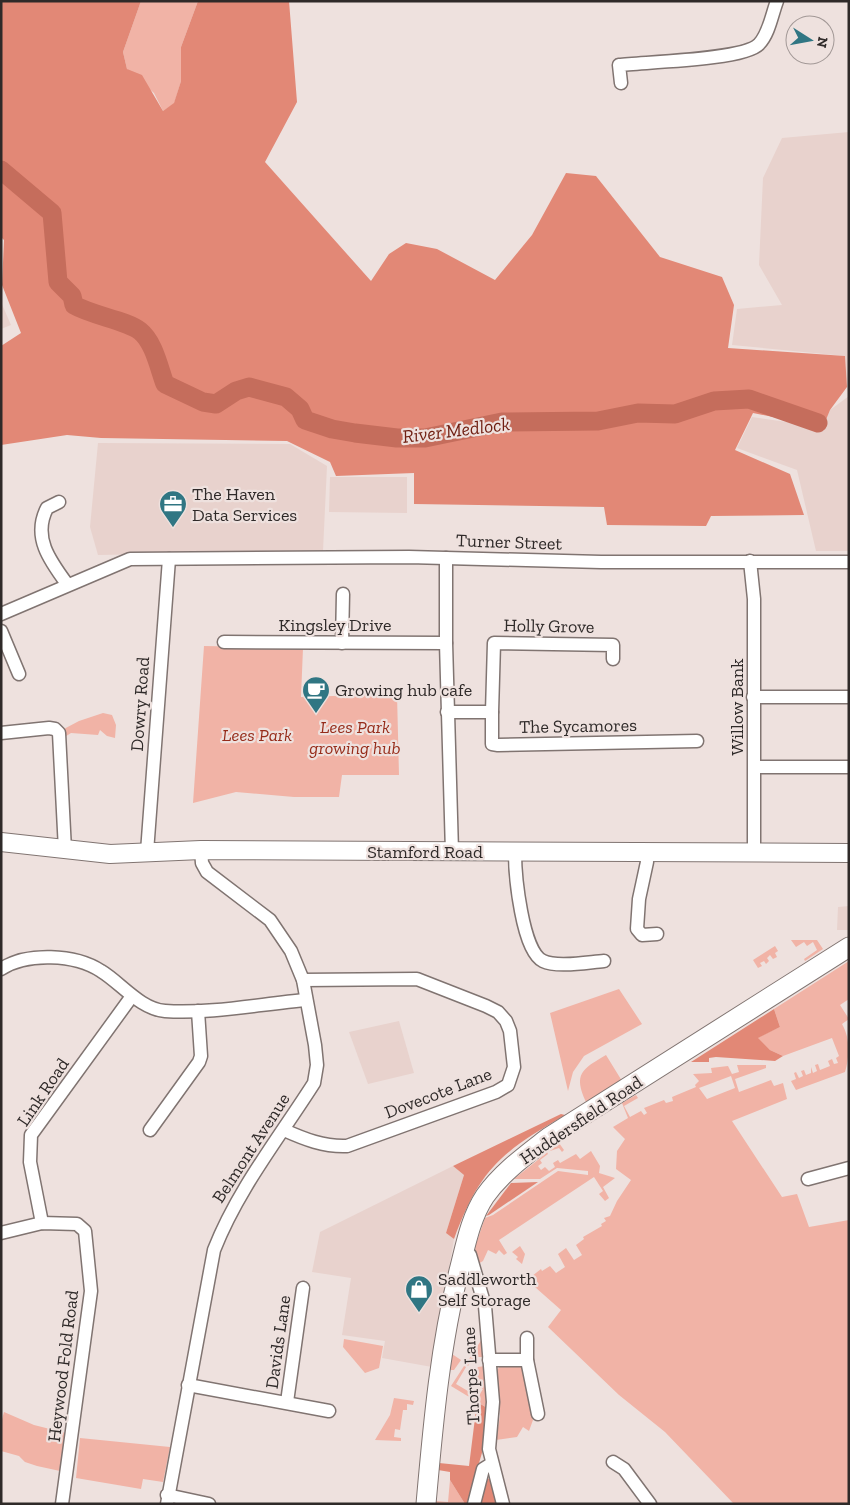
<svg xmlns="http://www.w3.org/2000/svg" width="850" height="1505" viewBox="0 0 850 1505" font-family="'Zilla Slab',serif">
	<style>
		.built { fill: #e8d2cd }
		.green { fill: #f1b3a6; fill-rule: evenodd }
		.forest { fill: #e28876 }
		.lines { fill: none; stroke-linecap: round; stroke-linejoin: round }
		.river { stroke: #c56d5c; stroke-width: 19 }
		.street-casing { stroke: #807471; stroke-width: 15 }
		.secondary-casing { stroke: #807471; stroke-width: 20 }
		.primary-casing { stroke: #807471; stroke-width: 21 }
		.street { stroke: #fff; stroke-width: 12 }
		.secondary { stroke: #fff; stroke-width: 18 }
		.primary { stroke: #fff; stroke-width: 19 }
		.labels { text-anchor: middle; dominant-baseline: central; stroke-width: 4.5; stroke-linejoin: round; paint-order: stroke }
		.poi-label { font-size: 18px; fill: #2f2a29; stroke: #eee1de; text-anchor: start }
		.street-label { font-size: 18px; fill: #2f2a29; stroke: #eee1de }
		.park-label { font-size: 18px; font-style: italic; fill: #962c1a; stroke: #eee1de }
		.water-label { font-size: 19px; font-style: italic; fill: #6f1e11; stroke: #eee1de }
	</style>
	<rect width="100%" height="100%" fill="#eee1de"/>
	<g class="built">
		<path d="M849,132V386L847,387L845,356L732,345L737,309L782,305L759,265L763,178L782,138Z"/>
		<path d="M1,302L11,325L1,329Z"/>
		<path d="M849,396V551H816L797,470L737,448L752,417L822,427L830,410Z"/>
		<path d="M98,443L290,444L327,466L323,551L98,555L90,527Z"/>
		<path d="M330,477H407V513L329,512Z"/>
		<path d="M849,906V930H837L838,907Z"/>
		<path d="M399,1021L414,1073L368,1084L349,1032Z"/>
		<path d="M453,1166L464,1175L446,1233L454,1239L432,1367L382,1358L385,1341L342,1335L351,1278L312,1272L320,1232Z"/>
	</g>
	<g class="green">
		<path d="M141,1H198L181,47V81L174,104L163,111L154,93L127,69L123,52Z"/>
		<path d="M204,646L303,648L301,697L397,694L399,775H342L339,797H294L236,792L193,803Z"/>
		<path d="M103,713L112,715L116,725L115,738L107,736L100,730L98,735L71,733L63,738L62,730L79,721Z"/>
		<path d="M791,940H817L823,949L805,961L804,959L817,950L813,942L807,946L804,942L796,947Z"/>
		<path d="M775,946L778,951L775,953L777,957L773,959L770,955L767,958L769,961L766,964L764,961L760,963L762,966L758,968L753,960Z"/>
		<path d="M849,961V999L840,1005L849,1019L842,1024C850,1038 850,1055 845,1072L796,1090L791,1081L796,1079L794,1073L796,1072L799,1078L803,1076L801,1071L804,1070L806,1075L811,1073V1067L813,1073L817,1071L815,1065L818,1064L820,1070L830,1066L828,1061L832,1059L834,1064L838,1063L836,1058L839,1056L832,1038L783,1056L770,1050L757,1038L780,1027L774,1009Z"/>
		<path d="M619,989L642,1024L584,1056L573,1072L568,1091L550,1013Z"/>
		<path d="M606,1055L622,1081L586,1102C573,1074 582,1069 606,1055Z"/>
		<path d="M737,1065H766V1068L735,1079L739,1092L771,1080L774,1086L783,1083L787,1099L732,1121L782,1197L797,1194L809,1227L849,1220V1504H734L665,1432L619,1395L548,1327L561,1310L527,1280L541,1269L542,1271L550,1266L556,1273L565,1267L558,1254L566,1248L574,1260L582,1255L576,1245L584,1239L583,1237L602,1226L601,1224L606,1221L604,1218L610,1216L617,1201L631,1180L616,1169L617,1151L625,1139L613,1127L628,1118L622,1103L636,1095L638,1098L624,1106L630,1117L641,1111L644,1115L647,1113L644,1108L664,1100L666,1103L673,1101L672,1097L696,1087L695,1085L699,1081L693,1074L712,1073L711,1068L728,1066L732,1074L739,1072ZM731,1076L735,1088L707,1099L699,1088Z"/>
		<path d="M559,1143L564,1150L562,1152L559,1148L547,1152L548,1154L540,1160L542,1163L538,1166L541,1170L545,1167L549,1171L555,1167L553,1163L558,1160L560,1163L576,1154L580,1159L591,1151L600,1166L599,1173L615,1178L603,1187L609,1198L605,1201L599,1194L603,1191L594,1177L499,1240L507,1253L504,1255L499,1250L496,1254L488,1250L483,1261L478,1264L475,1247L485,1218L493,1215L558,1171L588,1175V1171L557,1168L540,1179H514Z"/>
		<path d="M520,1246L525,1254L522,1264L516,1259L518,1257L512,1252Z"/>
		<path d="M344,1339L383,1346L379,1368L365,1373L343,1347Z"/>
		<path d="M482,1339L484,1357H474L468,1366L465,1365Z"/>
		<path d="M452,1354L461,1360L454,1370H450Z"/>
		<path d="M501,1364L520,1365L523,1368L533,1420L529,1431L523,1427L517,1437L496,1440L500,1416L496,1372Z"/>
		<path d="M464,1366L466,1367L456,1384L478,1397L483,1389L475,1384L472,1376L478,1367L485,1366L489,1409L451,1386Z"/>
		<path d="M394,1398L414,1401L413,1405L407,1404V1410H403L400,1430L395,1429L394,1437L401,1438V1441L375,1440L390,1415Z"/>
		<path d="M4,1412L34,1425L66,1433L60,1471L37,1466L25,1462L19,1456L1,1451V1423Z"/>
		<path d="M80,1438L170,1447L163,1482L143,1479L141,1489L76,1478Z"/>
		<path d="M450,1480L465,1504H435V1501L448,1502Z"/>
	</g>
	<g class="forest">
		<path d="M1,1H141L123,52L127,69L142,75L163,111L174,103L181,81V47L198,1H289L297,102L265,162L371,281L389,254L406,243L437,249L495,280L532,235L566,173L596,176L660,257L722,277L734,305L728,348L845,356L847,387L830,410L823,427L753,413L735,450L790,474L804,515L711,516L706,526L607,525L604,507L414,504V473L336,476L330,462L287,441L101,438L67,435L1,445V346L21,333L2,285L4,240L1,237Z"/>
		<path d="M774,1009L780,1027L758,1038L770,1050L783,1056L775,1061L716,1057L709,1058V1062H691Z"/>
		<path d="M561,1114L565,1115C502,1152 480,1168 454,1239L446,1233L464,1175L453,1166Z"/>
		<path d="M538,1182L489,1215L486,1216L511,1183Z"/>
		<path d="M477,1402L489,1409L484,1446L467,1504H465L450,1480V1472L438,1470L439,1463L469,1466Z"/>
		<path d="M487,1478L491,1480L498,1504H478L484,1481Z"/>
	</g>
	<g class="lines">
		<path class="river" d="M1,170L52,213L58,282L72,296L74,305C93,316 126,320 140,331C154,342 159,368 165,384L203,402L216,404L236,391L249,387L286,397L300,409L305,420L332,429L355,433L397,438H425L502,422L598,421L638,413L675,414L714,401L749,399L818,423"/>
		<g class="street-casing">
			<g id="street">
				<path d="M621,83L619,65C645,62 745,60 759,44C769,34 772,14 777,1"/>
				<path d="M59,502L47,508C32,537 50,561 67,584"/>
				<path d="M446,558V643L452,852"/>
				<path d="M750,561L754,599V852"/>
				<path d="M1,614L130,559L409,557L601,562H849"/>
				<path d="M1,631L19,674"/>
				<path d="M224,642L446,643"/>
				<path d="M342,643L343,594"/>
				<path d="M753,697H849"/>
				<path d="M447,712H492L494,643L613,645V659"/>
				<path d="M492,712V744L498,745L697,741"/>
				<path d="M1,733L49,728L55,729L59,733L65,850"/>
				<path d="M755,767H849"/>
				<path d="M147,852L169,559"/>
				<path d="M515,853C515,875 522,951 543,961C557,968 589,962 604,961"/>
				<path d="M646,853L647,862L639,899L637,929L642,935L657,934"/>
				<path d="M1,969C27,952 75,954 101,971C121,983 140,1009 165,1011C211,1014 260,1004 306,1000"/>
				<path d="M150,1130L199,1062L201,1056L198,1011"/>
				<path d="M284,1130C304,1139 324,1147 347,1146L496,1092L508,1085L514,1067L510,1031L506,1021L498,1012L486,1006L417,979L303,980"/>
				<path d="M808,1179L849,1168"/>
				<path d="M42,1223L30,1162L31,1135L132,996"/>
				<path d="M1,1233L42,1223L77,1224L85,1231L91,1291L62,1504"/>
				<path d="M463,1253L470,1255L485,1306L493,1402L489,1449L503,1504"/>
				<path d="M527,1338V1360L538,1414"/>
				<path d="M489,1360H527"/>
				<path d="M188,1385L329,1411"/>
				<path d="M287,1402L303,1288"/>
				<path d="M613,1462L624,1469L650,1504"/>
				<path d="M167,1495L209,1504"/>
				<path d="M167,1504L214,1250C238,1189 279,1138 314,1083L317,1065L315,1045L303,980L291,951L270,920L207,872L202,863L201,850"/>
				<path d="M474,1504L483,1469L491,1464"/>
			</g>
		</g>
		<g class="secondary-casing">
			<path id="secondary" d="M1,842L110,854L201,850L849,853"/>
		</g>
		<g class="primary-casing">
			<path id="primary" d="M426,1504C433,1425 440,1344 460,1267C466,1243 471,1217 485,1196C502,1172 526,1155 549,1137L849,947"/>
		</g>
		<use href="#street" class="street"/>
		<use href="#secondary" class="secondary"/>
		<use href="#primary" class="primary"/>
	</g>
	<defs>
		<g id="office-pin" transform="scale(1.4375)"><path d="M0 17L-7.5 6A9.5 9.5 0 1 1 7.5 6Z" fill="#307683" stroke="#eee1de"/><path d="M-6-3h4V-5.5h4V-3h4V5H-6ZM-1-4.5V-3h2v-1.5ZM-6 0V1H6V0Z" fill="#fff"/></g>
		<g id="cafe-pin" transform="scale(1.4375)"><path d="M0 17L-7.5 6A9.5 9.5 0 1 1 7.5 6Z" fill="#307683" stroke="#eee1de"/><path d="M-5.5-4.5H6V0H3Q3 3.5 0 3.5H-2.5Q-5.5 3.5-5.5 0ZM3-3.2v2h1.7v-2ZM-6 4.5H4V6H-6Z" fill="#fff"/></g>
		<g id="shop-pin" transform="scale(1.4375)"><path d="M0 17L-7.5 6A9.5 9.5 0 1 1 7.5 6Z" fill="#307683" stroke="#eee1de"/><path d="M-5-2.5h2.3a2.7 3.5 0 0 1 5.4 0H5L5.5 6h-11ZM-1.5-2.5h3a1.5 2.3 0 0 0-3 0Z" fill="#fff"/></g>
	</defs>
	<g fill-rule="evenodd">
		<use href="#office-pin" x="173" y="504"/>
		<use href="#cafe-pin" x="316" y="690"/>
		<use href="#shop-pin" x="419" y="1289"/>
	</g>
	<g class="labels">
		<g class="poi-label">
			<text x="192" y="494">The Haven<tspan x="192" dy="21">Data Services</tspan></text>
			<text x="335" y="690">Growing hub cafe</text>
			<text x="438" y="1279">Saddleworth<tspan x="438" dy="21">Self Storage</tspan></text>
		</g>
		<g class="street-label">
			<text transform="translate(509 542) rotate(2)">Turner Street</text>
			<text x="335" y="625">Kingsley Drive</text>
			<text transform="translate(549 626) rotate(1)">Holly Grove</text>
			<text transform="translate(140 704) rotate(-86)">Dowry Road</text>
			<text transform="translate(737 707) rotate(-90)">Willow Bank</text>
			<text transform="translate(578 726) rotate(-1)">The Sycamores</text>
			<text x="425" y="852">Stamford Road</text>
			<text transform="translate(43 1092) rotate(-56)">Link Road</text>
			<text transform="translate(438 1093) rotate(-21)">Dovecote Lane</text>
			<text transform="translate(581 1120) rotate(-34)">Huddersfield Road</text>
			<text transform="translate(251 1148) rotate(-57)">Belmont Avenue</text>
			<text transform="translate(278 1342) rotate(-82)">Davids Lane</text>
			<text transform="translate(63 1366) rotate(-83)">Heywood Fold Road</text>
			<text transform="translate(471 1376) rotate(-93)">Thorpe Lane</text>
		</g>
		<g class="park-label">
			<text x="355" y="727">Lees Park<tspan x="355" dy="21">growing hub</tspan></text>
			<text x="257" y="735">Lees Park</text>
		</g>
		<g class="water-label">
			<text transform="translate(456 430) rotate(-7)">River Medlock</text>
		</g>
	</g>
	<rect width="850" height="1505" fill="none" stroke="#2f2a29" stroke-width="5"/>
	<g transform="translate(810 40) rotate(101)"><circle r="24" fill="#eee1de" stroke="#a29896"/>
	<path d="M0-4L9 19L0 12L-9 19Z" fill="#307683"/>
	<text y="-8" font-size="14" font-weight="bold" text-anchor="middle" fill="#2f2a29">N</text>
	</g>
</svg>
